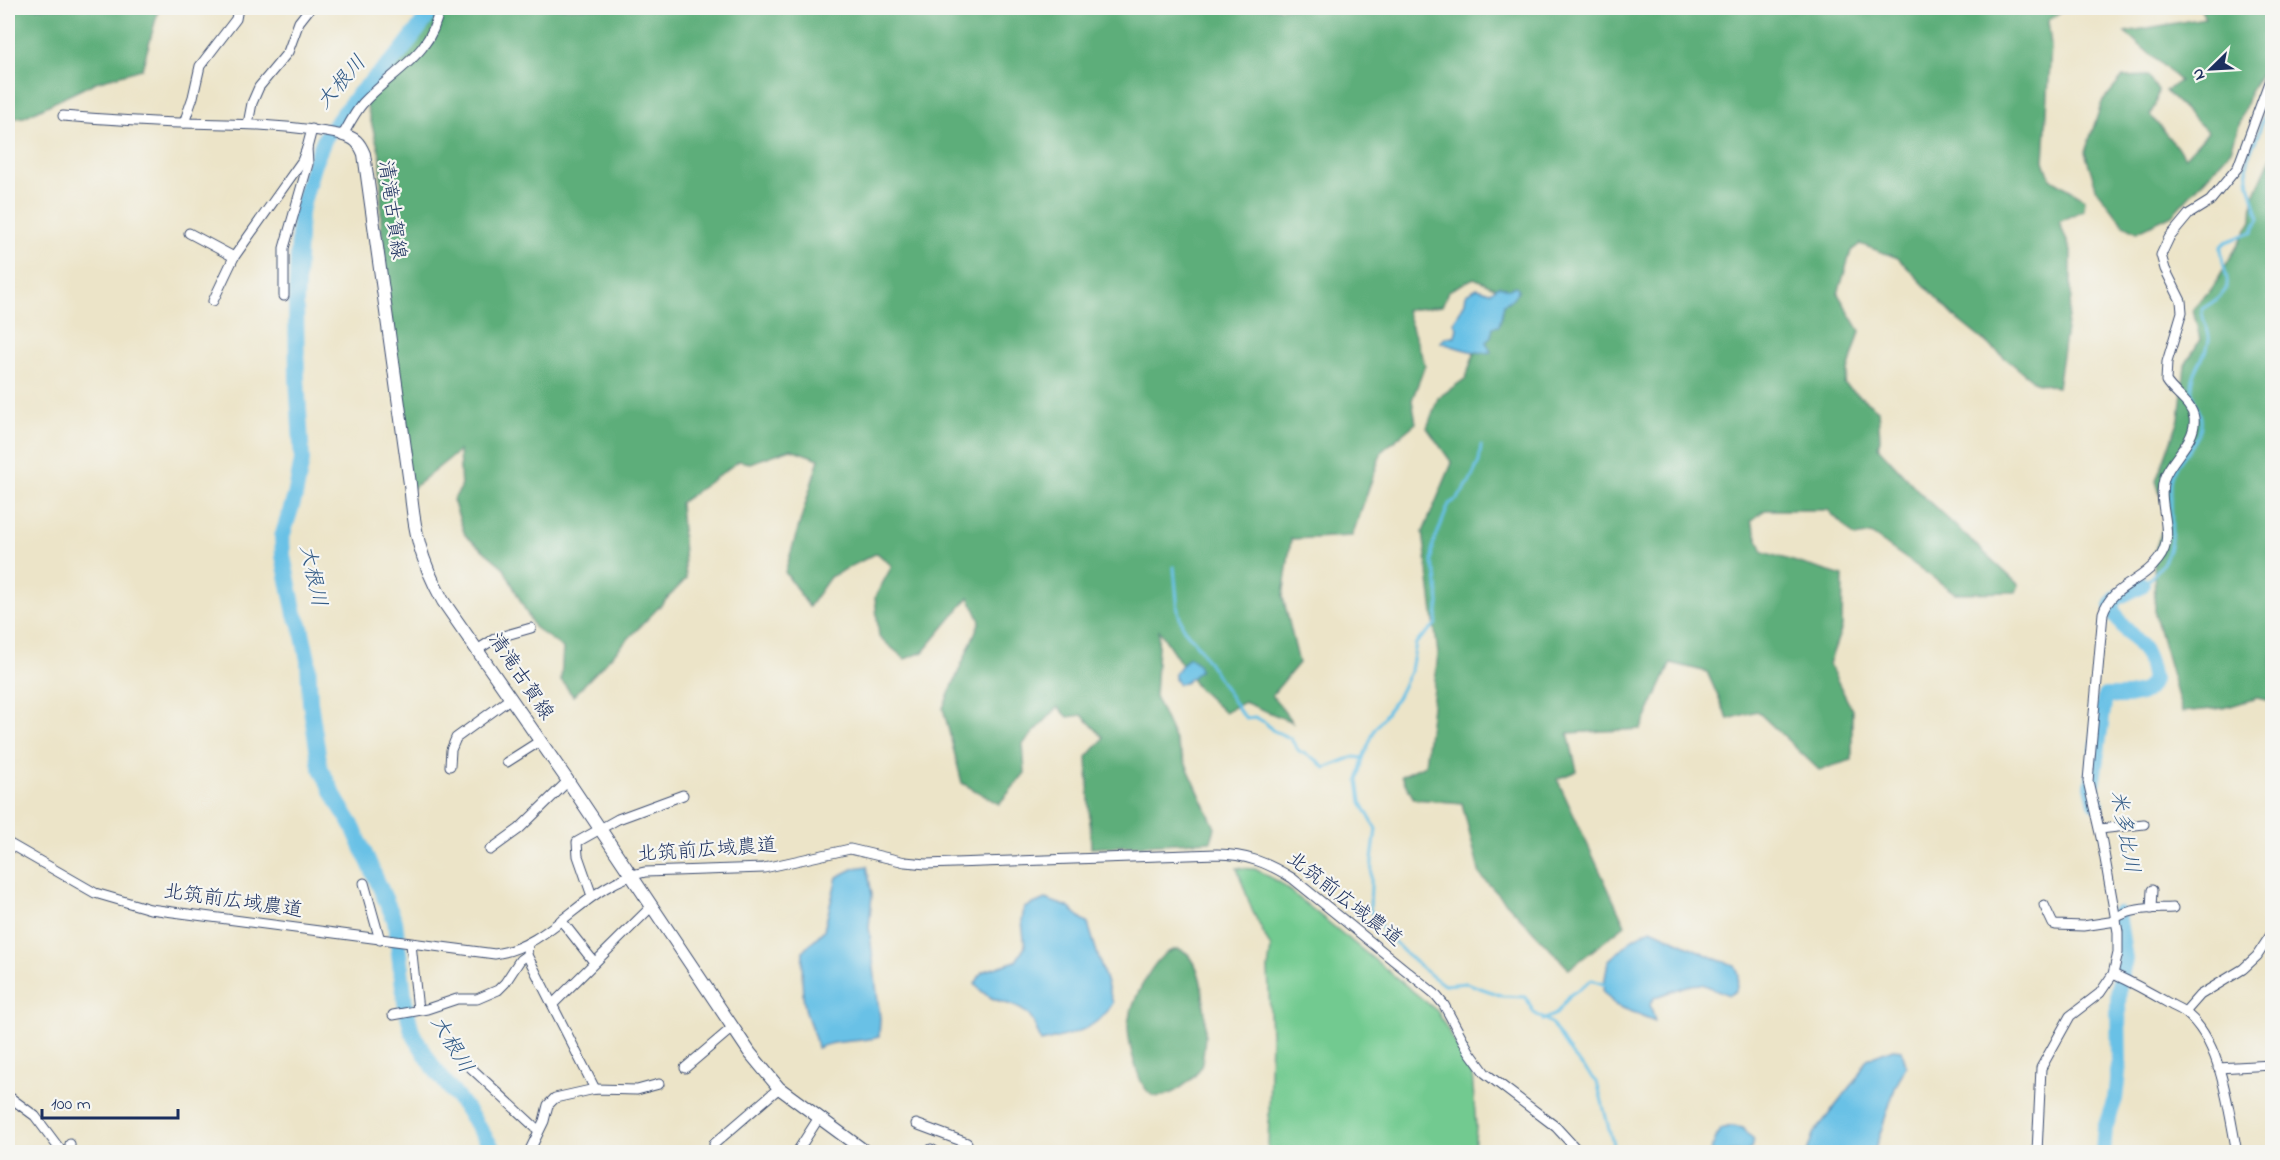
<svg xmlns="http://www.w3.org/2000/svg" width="2280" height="1160" viewBox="0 0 2280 1160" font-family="'Indie Flower','Klee One',sans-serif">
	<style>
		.green { fill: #72ca90; stroke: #467c77; stroke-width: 1.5 }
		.forest { fill: #5dae7a; stroke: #3c6e6c; stroke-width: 1.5 }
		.water { fill: #69c1e6; stroke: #4278a2; stroke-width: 1.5 }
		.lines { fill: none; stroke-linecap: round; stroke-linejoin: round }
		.stream { stroke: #69c1e6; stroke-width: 3 }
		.river { stroke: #69c1e6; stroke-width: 16 }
		.minor-casing { stroke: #3a4a6e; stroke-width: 11 }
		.major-casing { stroke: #3a4a6e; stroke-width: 14 }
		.minor { stroke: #fff; stroke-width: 9 }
		.major { stroke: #fff; stroke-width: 12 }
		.labels { text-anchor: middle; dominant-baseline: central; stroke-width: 4.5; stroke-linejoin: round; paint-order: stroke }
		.street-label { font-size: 20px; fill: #1b2f5e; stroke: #f6f6f2 }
		.water-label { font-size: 21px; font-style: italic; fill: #325b87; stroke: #f6f6f2 }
	</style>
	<rect width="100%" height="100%" fill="#f6f6f2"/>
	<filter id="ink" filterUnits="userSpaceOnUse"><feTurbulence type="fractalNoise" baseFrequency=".0167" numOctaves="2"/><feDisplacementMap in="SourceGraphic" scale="12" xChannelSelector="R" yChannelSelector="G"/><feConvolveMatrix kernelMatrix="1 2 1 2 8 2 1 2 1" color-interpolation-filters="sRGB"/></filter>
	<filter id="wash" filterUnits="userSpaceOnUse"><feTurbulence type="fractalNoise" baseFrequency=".008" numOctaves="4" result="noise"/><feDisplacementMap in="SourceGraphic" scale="24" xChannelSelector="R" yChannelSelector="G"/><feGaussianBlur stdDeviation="1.35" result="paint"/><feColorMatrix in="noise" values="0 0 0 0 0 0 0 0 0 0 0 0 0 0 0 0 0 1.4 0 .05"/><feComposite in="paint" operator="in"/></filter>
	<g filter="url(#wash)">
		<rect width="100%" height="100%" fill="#ece4c8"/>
		<path class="green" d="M1237,868L1255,869L1279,882L1437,1011L1472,1073L1476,1127L1474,1152H1268L1271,1036L1268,969L1271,948L1252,910Z"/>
		<g class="forest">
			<path d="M8,8H159L142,69L96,82L24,117L8,119Z"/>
			<path d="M431,8H2065L2048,21L2051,46L2044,161L2050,178L2085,199L2084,210L2059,222L2071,251V297L2057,387L2035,382L1958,320L1898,258L1860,244L1851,251L1838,294L1860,331L1844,384L1878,410L1880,439L1878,447L1924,497L2019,585L2016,592L1955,593L1871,534L1855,537L1828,510H1765L1751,521L1763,552L1843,576L1842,627L1829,664L1852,710V760L1819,770L1757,711L1728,719L1707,672L1671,663L1641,729L1568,733L1577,771L1557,779L1625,925L1569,969L1480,875L1462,803L1414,799L1401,776L1425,765L1438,654L1423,532L1452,463L1427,428L1438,398L1466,378L1488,309L1499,289L1474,278L1448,291L1442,306L1406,310L1425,365L1412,400L1416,423L1382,451L1352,536L1291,539L1283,597L1299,663L1272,695L1292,722L1244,702L1224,712L1196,686L1159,630L1155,696L1215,828L1211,841L1091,848L1087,757L1104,738L1082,715L1068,717L1058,707L1023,744L1025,773L999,804L962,783L943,708L980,621L969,597L923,652L905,659L879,637L875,597L892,566L877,553L830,577L809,607L785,572L819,459L791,449L750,463L739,461L680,503L686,579L573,696L561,680L563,648L534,627L503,567L465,535L453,500L461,488L459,451L408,492L381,226V158L364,96L429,27Z"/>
			<path d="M2200,8H2272V56L2250,92L2231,150L2172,215L2137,232L2124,225L2097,191L2085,152L2102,102L2123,77L2148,76L2158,91L2155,105L2150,115L2185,157L2208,132L2165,91L2180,81L2125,32L2205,18Z"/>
			<path d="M2272,155V701L2257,698L2224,708L2182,712L2155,615L2154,553L2167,516L2156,481L2179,419L2185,365L2200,340L2193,309L2213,287L2252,221L2253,198Z"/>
			<path d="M1178,949C1209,954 1208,1042 1201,1066C1196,1079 1169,1100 1154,1096C1148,1094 1142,1084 1140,1079C1134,1063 1128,1042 1128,1025C1129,1007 1150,965 1165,954C1169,951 1174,950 1178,949Z"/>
		</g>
		<g class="water">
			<path d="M1499,286L1509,289L1515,286L1518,288V291L1512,299L1504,304L1499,326L1493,327L1491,336L1486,342L1491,352C1478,355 1454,347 1441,342L1445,338L1455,336L1457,328L1454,322L1465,302L1466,294L1477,288L1490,292Z"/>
			<path d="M1189,657L1198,664L1200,670L1185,683L1179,684L1175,679V673Z"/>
			<path d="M867,866L872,895L869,927L880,1018L879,1037C858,1043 837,1039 817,1048C815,1033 810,1026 806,1012C801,992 802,971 803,951L824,930L837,877L855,868Z"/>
			<path d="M1045,899L1068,907L1088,924L1113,1003C1098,1030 1069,1035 1041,1042C1037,1031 1034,1019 1025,1012C1010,1000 991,1005 975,984L982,972L1016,961L1025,947L1022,921L1024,908Z"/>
			<path d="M1651,929L1718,960L1735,965L1739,975L1736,991L1729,995L1702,984L1690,985L1655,997L1650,1004L1655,1021L1615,1005L1603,991L1608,961L1634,938Z"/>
			<path d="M1893,1049L1902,1050L1906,1066L1895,1088L1874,1152H1807L1813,1134L1856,1080L1867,1059Z"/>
			<path d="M1731,1126L1743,1128L1753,1139L1751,1149L1745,1152H1710L1720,1129Z"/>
		</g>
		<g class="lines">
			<g class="stream">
				<path d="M1481,446L1479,462L1469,483L1457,499L1449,504L1433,545L1432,564L1436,575L1439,603L1436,624L1416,643L1411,670L1397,698L1375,729L1363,758L1358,780L1361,802L1376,829L1372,860L1370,909C1384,937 1419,967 1444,985L1466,983L1503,996L1526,997L1534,1013L1551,1023L1572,1055L1597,1082L1615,1152"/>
				<path d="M1174,567L1178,611L1183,628L1198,646L1241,713L1246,718L1255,717L1266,723L1272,730L1290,738L1299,751L1315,759L1325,768L1353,757L1363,758"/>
				<path d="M2142,585C2176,559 2172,539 2171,500C2171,493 2170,484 2172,477C2177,459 2195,448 2200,430C2205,413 2192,402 2192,387C2192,370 2207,356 2209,340C2210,329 2201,320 2202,309C2242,285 2223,283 2221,247L2226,242L2252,232L2259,218L2249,184L2247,167L2250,152L2258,135L2272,90"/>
				<path d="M1543,1020L1556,1014L1570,995L1592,980L1606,985"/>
			</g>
			<g class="river">
				<path d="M428,8V16L400,53L356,97L325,138L313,166L300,213L296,303L297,378L302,460L295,496L282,537L283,556L295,614L301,627L308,660L310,702L320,767L338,803L352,825L395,921L405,1002L412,1032L433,1067L467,1110L495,1152"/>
				<path d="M2096,803L2092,786L2105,696H2128L2145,692L2153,680C2151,669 2149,657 2142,648C2130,632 2118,625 2112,606L2116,598L2142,585"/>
				<path d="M2103,1152L2105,1128L2115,1099L2119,1064L2118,1005L2119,982L2125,959L2118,914"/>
			</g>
		</g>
	</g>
	<g filter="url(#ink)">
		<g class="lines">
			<g class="minor-casing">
				<g id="minor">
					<path d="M63,116C102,119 142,122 182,123C236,124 290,124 343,135C349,124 355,112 363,103C392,71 433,55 439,8"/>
					<path d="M184,123L193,97L200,66L236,19L238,8"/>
					<path d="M248,124L252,103L259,87L288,52L299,22L310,8"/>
					<path d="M189,233L234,257"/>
					<path d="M284,296V248L308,164L307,148L312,129"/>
					<path d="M213,301L234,257L302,161L307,148"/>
					<path d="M477,650L496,638L531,628"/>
					<path d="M507,762L540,741"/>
					<path d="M450,766L451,750L456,738L511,698"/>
					<path d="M2100,829L2144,824"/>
					<path d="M8,843L95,893L150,909L495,954C553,946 586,883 645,872L764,868L850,849L905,862L926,864L1217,854C1246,854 1268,863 1292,878L1435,994L1444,1005L1469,1051L1485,1073L1556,1127L1579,1152"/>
					<path d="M490,850L519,829L568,781"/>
					<path d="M364,883L380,940"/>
					<path d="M592,896L578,856L577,842L618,819L683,795"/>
					<path d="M2044,905L2053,924L2056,925L2083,926L2116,921"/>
					<path d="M2151,909L2152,890"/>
					<path d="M2115,918C2133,907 2153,909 2173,908"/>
					<path d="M561,920L594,962"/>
					<path d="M528,943L527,955L595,1089"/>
					<path d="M411,944L418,1010"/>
					<path d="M2113,974C2133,983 2151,993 2170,1004C2175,1007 2181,1009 2186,1013C2222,1042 2228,1109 2237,1152"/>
					<path d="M553,1004L651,907"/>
					<path d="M2185,1012L2200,995L2243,969L2257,956L2272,933"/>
					<path d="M393,1015L427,1009L457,999H477L498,990L505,983L520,960L527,955"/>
					<path d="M470,1067L538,1130"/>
					<path d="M685,1068L732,1028"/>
					<path d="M2218,1068L2272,1065"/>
					<path d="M8,1096L35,1116L62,1152"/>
					<path d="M916,1124L967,1143L969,1150L967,1152"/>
					<path d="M714,1144L779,1088"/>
					<path d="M931,1149L936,1152"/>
					<path d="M70,1152V1144"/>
					<path d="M529,1152L544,1121L548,1105L555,1098L595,1089L637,1090L659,1084"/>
					<path d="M797,1152L818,1119"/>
					<path d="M2037,1152L2041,1068L2070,1016L2100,993L2113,974L2118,953V932L2102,842L2088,781L2103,613C2112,585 2141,583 2158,560C2178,536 2156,506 2164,479C2170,459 2197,441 2194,418C2192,403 2174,394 2166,381L2167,362L2182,312L2181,301L2165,269L2161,255L2169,238L2189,214L2210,201L2238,167L2272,74"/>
				</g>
			</g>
			<g class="major-casing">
				<path id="major" d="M343,135C355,138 359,142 364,154L410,484C414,532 420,559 443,601L568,781L750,1053L779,1088L866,1152"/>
			</g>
			<use href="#minor" class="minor"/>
			<use href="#major" class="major"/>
		</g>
	</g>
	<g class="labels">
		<g class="street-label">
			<text transform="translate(391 210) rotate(82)">清滝古賀線</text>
			<text transform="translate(520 677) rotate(56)">清滝古賀線</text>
			<text transform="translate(707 851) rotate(-4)">北筑前広域農道</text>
			<text transform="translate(1344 900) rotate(38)">北筑前広域農道</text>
			<text transform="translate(233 902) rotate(8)">北筑前広域農道</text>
		</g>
		<g class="water-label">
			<text transform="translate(342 83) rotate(-49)">大根川</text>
			<text transform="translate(312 576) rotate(78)">大根川</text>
			<text transform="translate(2124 832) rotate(80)">米多比川</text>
			<text transform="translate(451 1045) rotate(59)">大根川</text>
		</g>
	</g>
	<rect width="2280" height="1160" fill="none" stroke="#f6f6f2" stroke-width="30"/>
	<g transform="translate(2211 69) rotate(246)" stroke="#f6f6f2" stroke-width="4.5" paint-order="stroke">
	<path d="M0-4.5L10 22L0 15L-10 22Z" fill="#1b2f5e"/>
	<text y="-9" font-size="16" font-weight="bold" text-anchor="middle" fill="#1b2f5e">N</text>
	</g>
	<path d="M42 1109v9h136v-9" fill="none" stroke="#1b2f5e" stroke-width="3"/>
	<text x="51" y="1109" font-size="18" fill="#1b2f5e" stroke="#f6f6f2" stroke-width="4.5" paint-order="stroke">100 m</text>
</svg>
